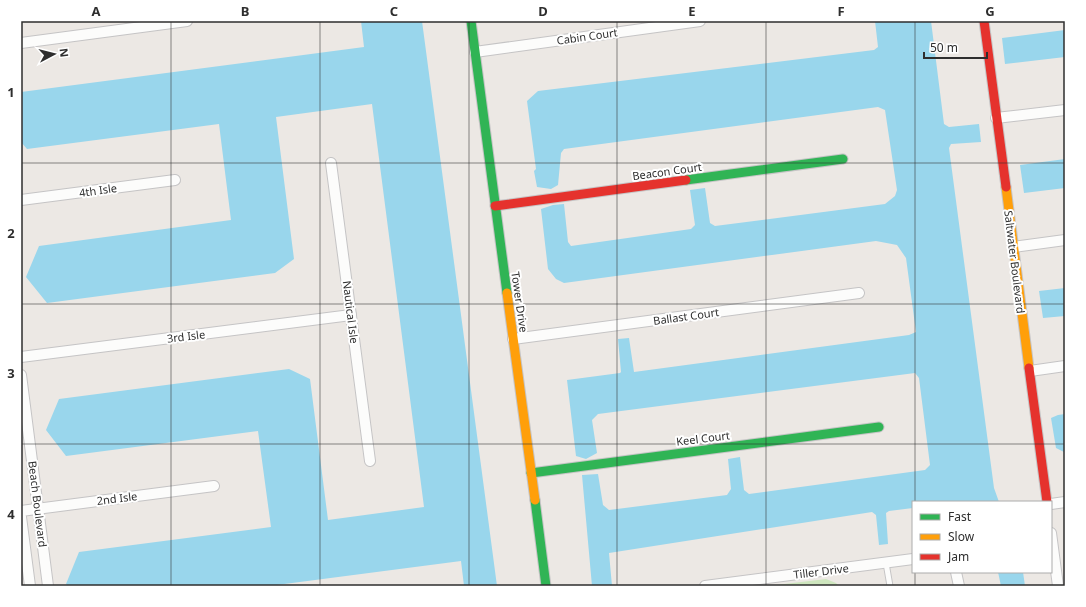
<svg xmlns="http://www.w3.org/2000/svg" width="1086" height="607" viewBox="0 0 1086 607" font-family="'Noto Sans',sans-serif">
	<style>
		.green { fill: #cee6be }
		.water { fill: #99d6ec }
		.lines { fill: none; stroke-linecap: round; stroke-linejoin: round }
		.lane-casing { stroke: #c5c4c5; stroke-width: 7 }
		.street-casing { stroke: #c5c4c5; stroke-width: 12 }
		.fast-casing { stroke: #c5c4c5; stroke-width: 11 }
		.slow-casing { stroke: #c5c4c5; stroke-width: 11 }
		.jam-casing { stroke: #c5c4c5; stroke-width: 11 }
		.lane { stroke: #fcfcfb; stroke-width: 5 }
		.street { stroke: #fcfcfb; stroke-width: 10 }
		.fast { stroke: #30b455; stroke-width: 9 }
		.slow { stroke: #ff9f0a; stroke-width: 9 }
		.jam { stroke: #e5322d; stroke-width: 9 }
		.grid { fill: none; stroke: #2e2e2e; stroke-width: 1; stroke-opacity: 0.55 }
		.labels { text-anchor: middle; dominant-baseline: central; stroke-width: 4; stroke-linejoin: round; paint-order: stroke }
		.street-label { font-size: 11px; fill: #2e2e2e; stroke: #fff }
		.neatline { fill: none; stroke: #2e2e2e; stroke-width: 1.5 }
		.grid-label { font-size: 13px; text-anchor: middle; font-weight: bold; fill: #2e2e2e }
	</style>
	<rect width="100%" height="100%" fill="#ece8e4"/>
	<path class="green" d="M826,579L836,583L839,586H768Z"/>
	<g class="water">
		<path d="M361,21H422L497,586H464L461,561L269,586H68L66,584L79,552L271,527L258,431L66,456L46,430L59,399L289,369L310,379L328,520L424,507L372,104L276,117L294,259L275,273L47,303L26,277L39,246L231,220L219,124L27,149L21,142V92L364,47Z"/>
		<path d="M875,21H931L944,124L949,127L979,124L981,142L951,144L949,148L994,488L999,502H913V508L889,511L886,513L888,544L879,545L876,515L872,512L609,553L612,586H592L582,475L598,474L603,505L609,510L727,495L731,489L728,459L740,457L744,490L749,494L925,470L930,465L919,378L915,373L598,414L592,420L597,453L586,459L576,456L567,380L620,373L621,372L618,339L629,338L634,372L909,335L916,332L906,258L897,245L876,241L564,283L556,279L548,269L541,209L553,205L564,204L568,242L571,246L691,229L695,225L690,190L705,188L710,223L715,226L885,204L895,196L897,190L885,110L878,107L564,149L561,153L558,185L551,189L537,187L534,171L536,169L527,101L538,91L874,50L878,47Z"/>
		<path d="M1065,30V57L1005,64L1002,38Z"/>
		<path d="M1065,159V188L1024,193L1020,165Z"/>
		<path d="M1065,288V316L1043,318L1039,291Z"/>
		<path d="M1065,414V452H1064L1056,448L1051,418L1058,415Z"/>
		<path d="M998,572H1023L1025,586H1001Z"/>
	</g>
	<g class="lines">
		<g class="lane-casing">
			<path id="lane" d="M886,563L890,586"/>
		</g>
		<g class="street-casing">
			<g id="street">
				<path d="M21,43L187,21"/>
				<path d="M475,52L700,21"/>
				<path d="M996,118L1065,110"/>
				<path d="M331,163L370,461"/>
				<path d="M21,200L175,180"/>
				<path d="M1013,247L1065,240"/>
				<path d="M513,339L859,293"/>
				<path d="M21,357L351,315"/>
				<path d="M1030,371L1065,366"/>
				<path d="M21,375L48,586"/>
				<path d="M1051,504L1065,502"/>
				<path d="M21,511L214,486"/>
				<path d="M21,517L30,586"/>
				<path d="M1051,533L1058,586"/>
				<path d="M956,572L959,586"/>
				<path d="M705,586L913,559"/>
			</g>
		</g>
		<g class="fast-casing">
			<g id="fast">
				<path d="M471,21L507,293"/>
				<path d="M686,180L843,159"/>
				<path d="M531,473L879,427"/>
				<path d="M535,500L546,586"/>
			</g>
		</g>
		<g class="slow-casing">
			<g id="slow">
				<path d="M1006,187L1029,368"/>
				<path d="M507,293L535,500"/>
			</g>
		</g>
		<g class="jam-casing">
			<g id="jam">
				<path d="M984,21L1006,187"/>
				<path d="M495,206L686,180"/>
				<path d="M1029,368L1047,502"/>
			</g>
		</g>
		<use href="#lane" class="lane"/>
		<use href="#street" class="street"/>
		<use href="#fast" class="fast"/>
		<use href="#slow" class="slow"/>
		<use href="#jam" class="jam"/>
	</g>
	<path class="grid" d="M171,21V586M320,21V586M469,21V586M617,21V586M766,21V586M915,21V502M21,163H1065M21,304H1065M21,444H1065M915,572V586"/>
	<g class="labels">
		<g class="street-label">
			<text transform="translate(587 36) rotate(-8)">Cabin Court</text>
			<text transform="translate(667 171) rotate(-8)">Beacon Court</text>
			<text transform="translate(98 190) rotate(-8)">4th Isle</text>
			<text transform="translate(1015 262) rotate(83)">Saltwater Boulevard</text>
			<text transform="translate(520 302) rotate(82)">Tower Drive</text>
			<text transform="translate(351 312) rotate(83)">Nautical Isle</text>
			<text transform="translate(686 316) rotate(-8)">Ballast Court</text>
			<text transform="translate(186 336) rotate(-7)">3rd Isle</text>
			<text transform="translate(703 438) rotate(-7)">Keel Court</text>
			<text transform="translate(117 498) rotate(-7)">2nd Isle</text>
			<text transform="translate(38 504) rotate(83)">Beach Boulevard</text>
			<text transform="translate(821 571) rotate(-7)">Tiller Drive</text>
		</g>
	</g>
	<rect width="1086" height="607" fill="none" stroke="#ffffff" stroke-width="44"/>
	<rect x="912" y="501" width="140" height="72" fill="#ffffff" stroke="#ababab"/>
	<rect x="920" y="514" width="20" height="6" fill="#30b455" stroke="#ababab"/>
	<text x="948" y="521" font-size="12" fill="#2e2e2e">Fast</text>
	<rect x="920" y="534" width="20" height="6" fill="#ff9f0a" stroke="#ababab"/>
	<text x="948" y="541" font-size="12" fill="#2e2e2e">Slow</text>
	<rect x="920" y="554" width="20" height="6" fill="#e5322d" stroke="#ababab"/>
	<text x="948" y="561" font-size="12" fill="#2e2e2e">Jam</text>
	<g transform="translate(54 54) rotate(83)" stroke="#ffffff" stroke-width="3" paint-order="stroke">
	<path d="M0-3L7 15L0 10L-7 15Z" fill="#2e2e2e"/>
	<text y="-6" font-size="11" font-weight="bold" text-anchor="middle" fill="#2e2e2e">N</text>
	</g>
	<path d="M924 52v6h63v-6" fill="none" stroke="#2e2e2e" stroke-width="2"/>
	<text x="930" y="52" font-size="12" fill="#2e2e2e" stroke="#ffffff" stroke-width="3" paint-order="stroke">50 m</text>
	<rect x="22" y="22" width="1042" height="563" class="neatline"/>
	<g class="grid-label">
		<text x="96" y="16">A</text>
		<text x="245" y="16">B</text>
		<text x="394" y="16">C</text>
		<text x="543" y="16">D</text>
		<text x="692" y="16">E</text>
		<text x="841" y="16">F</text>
		<text x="990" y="16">G</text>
		<text x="11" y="97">1</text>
		<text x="11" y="238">2</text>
		<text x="11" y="378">3</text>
		<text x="11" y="519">4</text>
	</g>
</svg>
